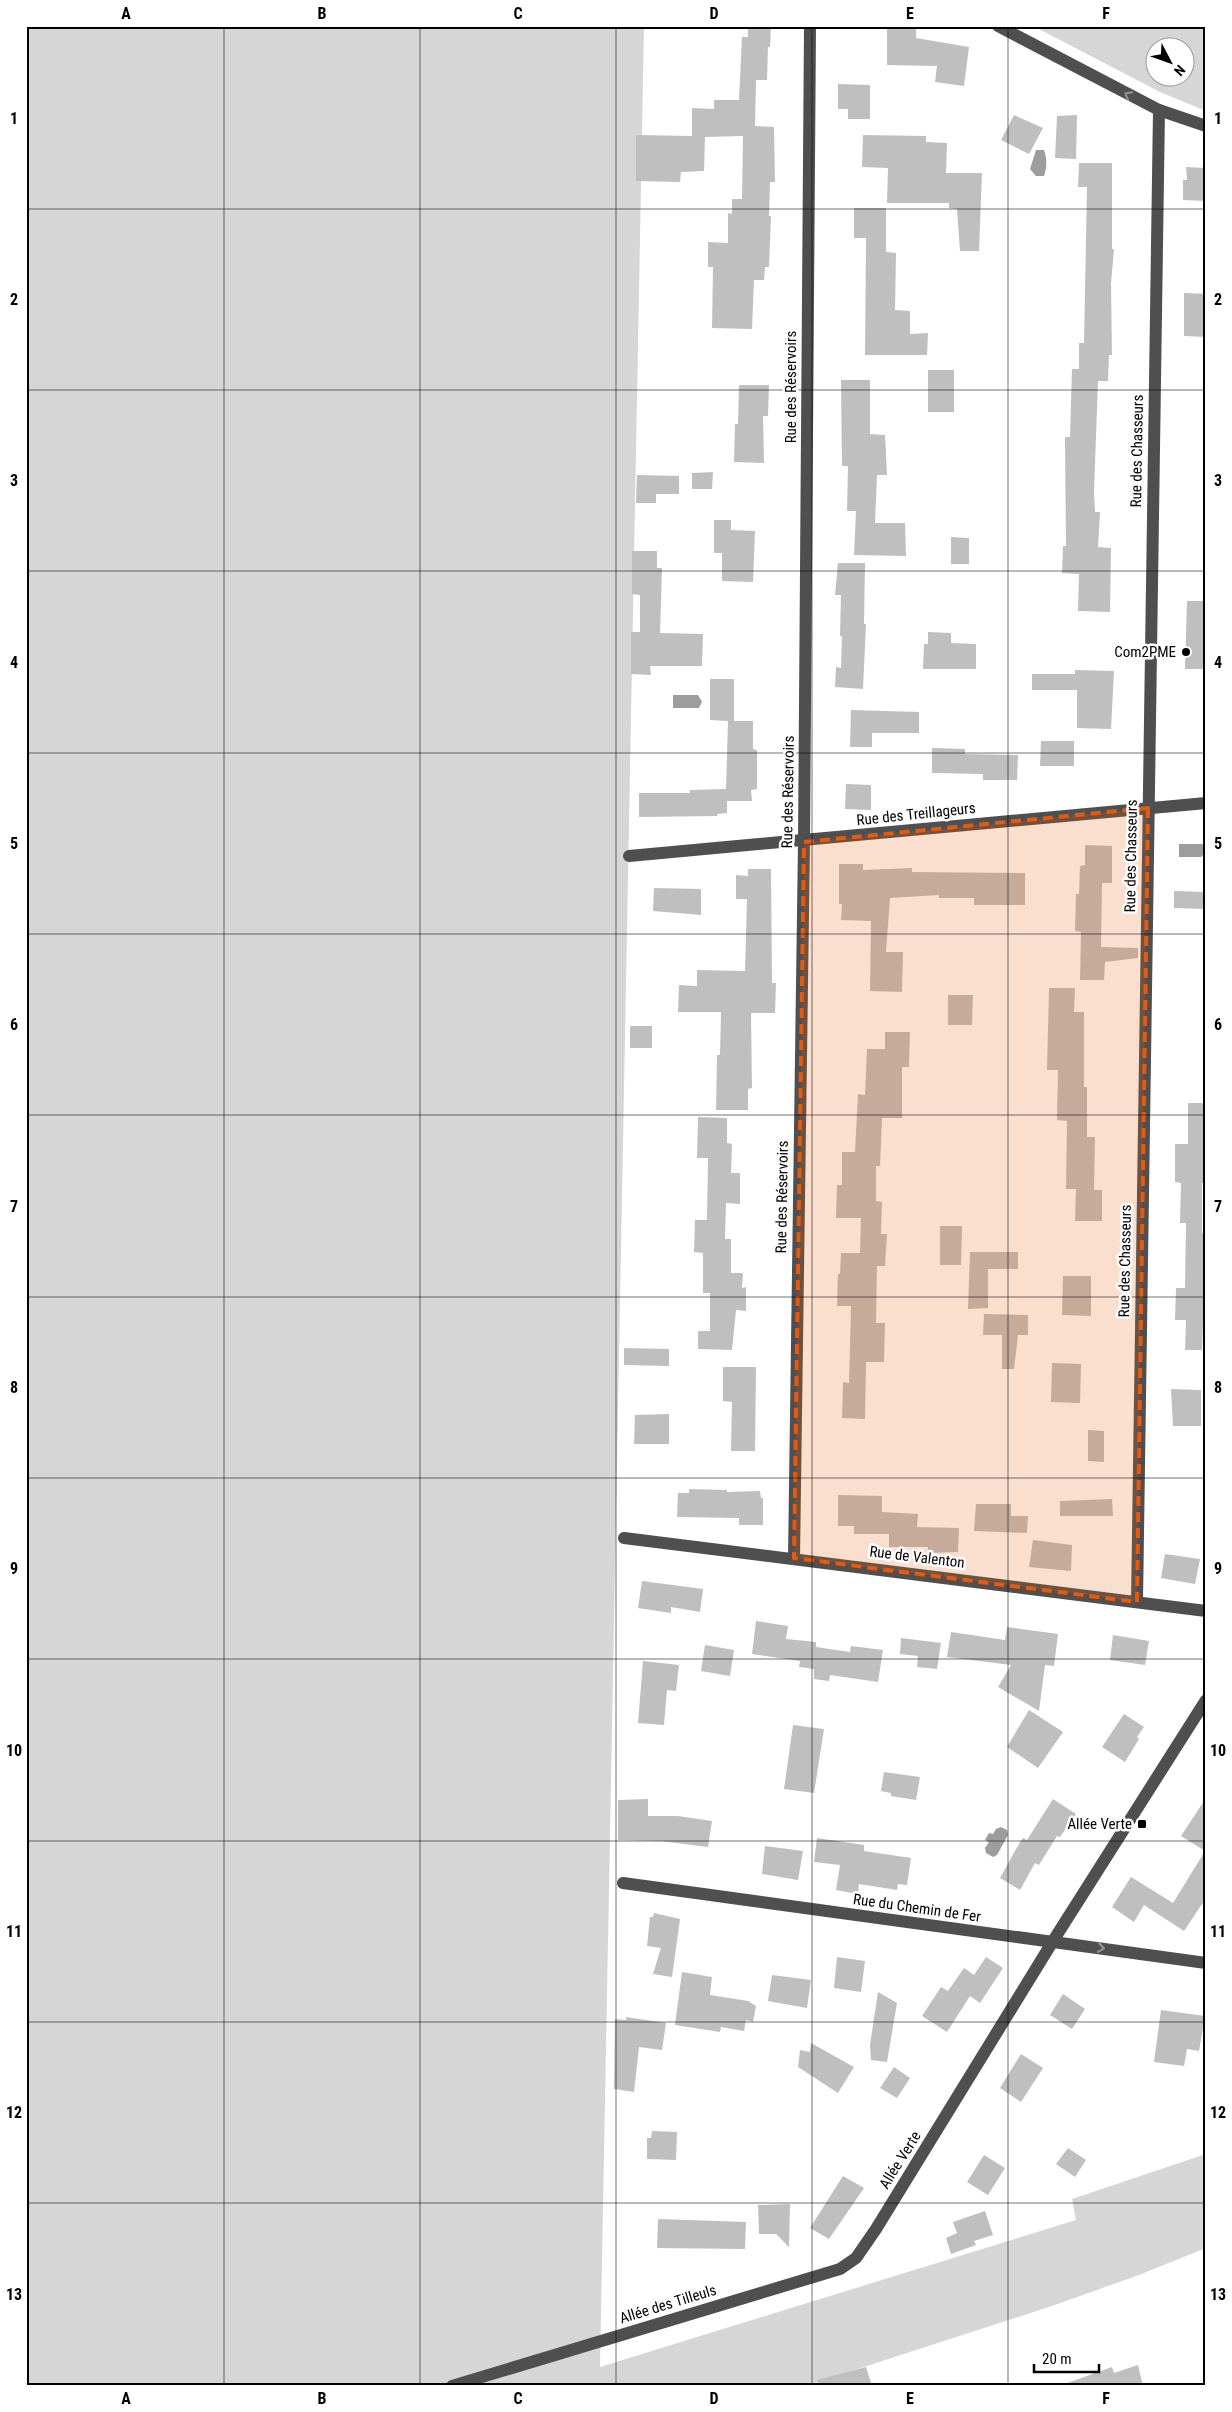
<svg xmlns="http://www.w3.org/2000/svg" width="1232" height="2412" viewBox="0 0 1232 2412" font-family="'Roboto Condensed',sans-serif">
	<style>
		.green { fill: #d6d6d6; fill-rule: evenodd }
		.water { fill: #9d9d9d }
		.building { fill: #bfbfbf }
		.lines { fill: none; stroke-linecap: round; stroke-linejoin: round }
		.minor { stroke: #4f4f4f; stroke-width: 12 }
		.oneway { stroke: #959595 }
		.marked { fill: #e8590c; fill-opacity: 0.2; stroke: #e8590c; stroke-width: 4; stroke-dasharray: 10 6; stroke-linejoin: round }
		.grid { fill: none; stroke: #000; stroke-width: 1; stroke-opacity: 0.55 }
		.poi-dot { fill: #000; stroke: #fff; stroke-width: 2 }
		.labels { text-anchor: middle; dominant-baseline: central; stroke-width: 5; stroke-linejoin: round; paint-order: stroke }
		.street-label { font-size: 15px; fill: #000; stroke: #fff }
		.poi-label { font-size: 15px; fill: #000; stroke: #fff; text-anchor: end }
		.neatline { fill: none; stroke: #000; stroke-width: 2 }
		.grid-label { font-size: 16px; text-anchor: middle; font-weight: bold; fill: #000 }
	</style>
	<rect width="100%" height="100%" fill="#fff"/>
	<g class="green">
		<path d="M26,26H644L600,2367L1076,2220L1072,2199L1206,2154V2248L1139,2275L1049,2307L805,2386H26Z"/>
		<path d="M1033,26H1206V111L1160,92ZM1154,48H1184V78H1154Z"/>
	</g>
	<g class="water">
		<path d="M1036,150H1044C1047,159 1047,167 1044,176H1036L1030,169Z"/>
		<path d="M673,695H698L702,702L699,708H673Z"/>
		<path d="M1179,844H1202L1205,847V853L1201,857H1179Z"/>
		<path d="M1001,1827L1007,1830L1008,1835L997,1855L993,1857L986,1853L985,1848L989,1842L985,1840L989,1833L993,1834L996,1829Z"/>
	</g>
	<g class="building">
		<path d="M748,26H771L770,47H768L767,80H756L755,126L774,127L775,182H770L769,216H771L769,267H765L764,280H754L752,329L712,328L713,267H708V242L728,243V213L732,214V199H742L743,136L705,137L704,171L681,172L680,182L636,181V135L692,136V108L714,109V100H739L742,37H748Z"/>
		<path d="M887,28L916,29V38L969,47L964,86L935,82L937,66L887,65Z"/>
		<path d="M838,84L870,85V119H848V109H838Z"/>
		<path d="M1014,115L1043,128L1029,154L1001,140Z"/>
		<path d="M1077,115L1076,159L1055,158L1057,116Z"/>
		<path d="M863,135L926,136V142L947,143L946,173H982L979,251H960L957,209L949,208V203H887L888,168L862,167Z"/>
		<path d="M1079,163H1112V249H1114L1111,284L1112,355H1109L1108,381H1098L1094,492L1095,512H1100L1098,547L1111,548L1110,612L1078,611L1079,574L1062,573L1063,546H1066L1065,437H1070L1072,369H1079V343H1084L1087,187H1078Z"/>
		<path d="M1186,167L1206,168V201L1183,200V180H1187Z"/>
		<path d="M854,208H886V252L896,253L895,310L910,311V334L928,333L927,355H865L866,238H854Z"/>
		<path d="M1184,293L1206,294V337L1184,336Z"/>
		<rect x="928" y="370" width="26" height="42"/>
		<path d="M841,380H870V434L885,435L886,454L887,475H877L875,523H905L906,556L854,555L856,511H847L848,466H842Z"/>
		<path d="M739,385H769L768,416H763L764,463L734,462L735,424H738Z"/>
		<path d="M713,472L712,489H692V473Z"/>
		<path d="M637,475L679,476V494H656V503H636Z"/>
		<path d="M714,520H731V530L755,531L753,582L722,581V553H714Z"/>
		<path d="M951,537L969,538V564H951Z"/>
		<path d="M632,551H657V568H662L660,633L703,634L702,666H650L651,675L631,674V632H640V595L632,594Z"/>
		<path d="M838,563H865L864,624H866L863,689L835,687L836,667L841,668L842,636H840L841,595H835Z"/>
		<path d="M1187,601H1206V669H1185Z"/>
		<path d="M928,632L951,633V643L976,644V669H923L924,644H928Z"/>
		<path d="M1075,670L1114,671L1111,729L1077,728V690H1032V674H1075Z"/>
		<path d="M710,679H734V721H753V749L757,750V789L751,790L752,801H727V813L718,814L717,816L639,817V793H690V790L726,789L728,721L710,720Z"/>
		<path d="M851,710L919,712V733H872V747H850Z"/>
		<path d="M1041,741H1074V766H1040Z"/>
		<path d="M932,748L965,749V754L1018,755L1017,780H983V774L932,773Z"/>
		<path d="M846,784L871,785V810L845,809Z"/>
		<path d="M1085,845L1112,846V883H1102L1101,947L1138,948V958L1105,962L1104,980H1080L1081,932L1075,931L1076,894H1079L1080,866L1085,865Z"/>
		<path d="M839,864H863V870L912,868V872L1025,873V905H974V898H939V895L890,898L886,952H903L902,992L870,991L871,921L841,920L842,904H839Z"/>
		<path d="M748,869H771L772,983H776L775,1013H751L752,1088L748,1089V1110H716L717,1055H720L721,1012H678L679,985L697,986V970L745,971L747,899H736V875L748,876Z"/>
		<path d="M654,888L701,889V915L653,911Z"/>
		<path d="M1174,891L1206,892V909L1174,908Z"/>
		<path d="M1049,988H1075L1074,1012H1084V1087H1087V1137H1095L1094,1190H1102V1221H1075L1076,1189H1066L1067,1121L1057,1120L1058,1070H1047Z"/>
		<path d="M948,995H973L972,1025H948Z"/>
		<rect x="630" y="1026" width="22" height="22"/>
		<path d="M885,1032H910L909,1067H902V1118H882L880,1166H876V1201L882,1202L881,1234H887L885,1266H877L876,1323H885L884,1362H866L865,1419L842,1418L843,1382L849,1383L851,1306H837L838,1274H840L841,1253H860L861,1218H836L837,1185H842V1152H855L858,1094L865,1095L867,1049H885Z"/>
		<path d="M1188,1103H1206V1184L1202,1183V1233H1206L1202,1350H1185L1186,1320H1175L1176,1288H1185L1186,1223H1180L1181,1183L1175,1182V1144H1188Z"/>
		<path d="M698,1117L727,1118V1143L732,1144L731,1173H740V1204L726,1203L725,1239H731V1273H743L742,1288L746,1287V1311L736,1310L732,1350L698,1349V1331H710V1293H703V1253L694,1252L695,1220H707L708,1158H697Z"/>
		<path d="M940,1226H962L961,1265H940Z"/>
		<path d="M970,1252H1018V1269H988V1308L968,1309Z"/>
		<path d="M1063,1276H1091V1316L1062,1315Z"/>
		<path d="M984,1314L1028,1315V1335H1018L1014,1369H1002V1335H983Z"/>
		<path d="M624,1348L669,1349V1366L624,1365Z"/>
		<path d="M1052,1363L1081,1364L1080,1403L1051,1402Z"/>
		<path d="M723,1367H756L755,1451H731L732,1402L723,1401Z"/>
		<path d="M1171,1389L1201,1390V1426H1173Z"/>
		<path d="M669,1414V1444H634L635,1415Z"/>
		<path d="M1088,1430L1104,1431V1462L1088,1461Z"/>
		<path d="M689,1489L727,1490V1492L760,1491L761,1498H763V1525H739V1518L677,1517L678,1493H689Z"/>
		<path d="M838,1495L882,1496V1512L918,1514L917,1527L959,1528L958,1552L928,1553V1547H889V1534H854V1526H838Z"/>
		<path d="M1112,1499L1113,1516H1060V1501Z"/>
		<path d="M976,1504H1011V1516H1028L1027,1533L974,1531Z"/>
		<path d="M1033,1540L1072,1545L1071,1571L1029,1567Z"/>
		<path d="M1165,1554L1200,1559L1195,1584L1161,1578Z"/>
		<path d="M642,1581L703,1589L700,1612L671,1607V1613L638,1608Z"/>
		<path d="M756,1621L788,1626L786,1639L816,1642V1647L850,1652L851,1646L883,1650L878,1682L830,1675L829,1681L814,1679V1669L799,1667L800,1661L752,1654Z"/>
		<path d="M1007,1627L1058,1634L1054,1666L1045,1665L1039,1711L998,1687L1011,1665L947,1657L951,1632L1005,1640Z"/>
		<path d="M1113,1635L1149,1641L1145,1665L1110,1660Z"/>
		<path d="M901,1638L941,1643L937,1669L917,1667L918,1656L900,1654Z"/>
		<path d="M705,1645L734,1650L730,1676L701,1671Z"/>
		<path d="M643,1661L679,1665L676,1691L667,1690L664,1725L638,1723Z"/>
		<path d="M1029,1710L1063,1732L1038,1768L1007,1747Z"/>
		<path d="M1124,1714L1144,1727L1137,1737L1139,1739L1125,1762L1102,1747Z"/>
		<path d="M793,1725L824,1729L814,1793L784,1789Z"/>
		<path d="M884,1772L920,1777L916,1800L891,1796V1793L881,1791Z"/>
		<path d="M1206,1798V1898L1184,1931L1144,1905L1134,1922L1112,1907L1131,1877L1173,1903L1205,1851L1181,1836Z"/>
		<path d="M648,1799V1816H678L712,1821L708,1847L661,1841L618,1840V1800Z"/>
		<path d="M1053,1799L1076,1814L1060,1837L1057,1836L1039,1865L1035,1863L1020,1890L1000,1878L1020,1842L1023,1838L1027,1840Z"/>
		<path d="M817,1838L864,1845V1851L911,1858L907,1885L898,1884L897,1890L859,1884L858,1894L836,1890L840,1865L814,1862Z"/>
		<path d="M765,1846L803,1851L798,1880L762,1874Z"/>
		<path d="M654,1913L680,1919L672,1977L653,1974L661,1948L647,1946L650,1917H653Z"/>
		<path d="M837,1957L865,1961L861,1992L834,1988Z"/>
		<path d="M986,1957L1003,1968L980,2003L970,1996L947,2032L922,2016L941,1987L948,1991L964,1968L974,1975Z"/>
		<path d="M682,1972L712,1977L710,1995L748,2001L756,2006L753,2022L746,2020L744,2031L721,2027L720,2032L675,2025Z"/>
		<path d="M772,1975L811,1980L807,2008L768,2001Z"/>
		<path d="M878,1992L897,2003L887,2062L871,2060L870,2045Z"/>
		<path d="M1063,1994L1085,2009L1072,2029L1050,2015Z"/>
		<path d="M1161,2010L1205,2016L1199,2051L1187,2049L1184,2066L1154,2062Z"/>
		<path d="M626,2017L666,2023L662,2050L639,2047L634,2092L614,2089L615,2019L626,2020Z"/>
		<path d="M811,2043L854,2067L838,2093L798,2067L800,2050L810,2052Z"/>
		<path d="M1021,2054L1043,2068L1021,2102L1000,2088Z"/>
		<path d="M894,2067L910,2078L897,2098L880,2088Z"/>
		<path d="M652,2131L677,2132L676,2160L647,2159V2138H651Z"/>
		<path d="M1068,2148L1086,2160L1075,2177L1056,2164Z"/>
		<path d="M984,2155L1005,2168L988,2195L967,2182Z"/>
		<path d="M843,2176L864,2188L829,2239L810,2228Z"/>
		<path d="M790,2204L789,2247L776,2234H759L758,2205Z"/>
		<path d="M985,2211L993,2235L974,2241L976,2245L951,2254L946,2238L957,2233L953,2222Z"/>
		<path d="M658,2219L746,2222L745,2249L657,2248Z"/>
		<path d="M1138,2365L1143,2386H1066L1065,2384L1112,2367L1114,2373Z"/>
		<path d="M866,2367L872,2386H818L817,2380Z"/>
	</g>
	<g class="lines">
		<g class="minor">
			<path d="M998,26L1159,110L1206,126"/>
			<path d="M629,856L1206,803"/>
			<path d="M624,1538L1206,1611"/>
			<path d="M794,1558L804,842L810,26"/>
			<path d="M1137,1602L1159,110"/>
			<path d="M623,1883L1206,1963"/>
			<path d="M452,2386L840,2269L856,2258L876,2229L1053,1941L1206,1700"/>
		</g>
	</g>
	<defs><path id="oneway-chevron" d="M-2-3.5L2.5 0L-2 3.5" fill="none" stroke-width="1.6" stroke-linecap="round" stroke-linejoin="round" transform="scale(1.25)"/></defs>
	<g class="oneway">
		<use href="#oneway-chevron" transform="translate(1128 95) rotate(-152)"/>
		<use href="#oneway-chevron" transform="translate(1101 1948) rotate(8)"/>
	</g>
	<path class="marked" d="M1148,808L1137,1602L794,1558L804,842Z"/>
	<path class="grid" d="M224,26V2386M420,26V2386M616,26V2386M812,26V2386M1008,26V2386M26,209H1206M26,390H1206M26,571H1206M26,753H1206M26,934H1206M26,1115H1206M26,1297H1206M26,1478H1206M26,1659H1206M26,1841H1206M26,2022H1206M26,2203H1206"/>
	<g class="poi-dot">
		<circle cx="1186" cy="652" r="5"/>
		<rect x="1137" y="1819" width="10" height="10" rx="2.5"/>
	</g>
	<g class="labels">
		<g class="street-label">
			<text transform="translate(791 387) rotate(-90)">Rue des Réservoirs</text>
			<text transform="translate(1137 451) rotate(-89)">Rue des Chasseurs</text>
			<text transform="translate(788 792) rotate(-89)">Rue des Réservoirs</text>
			<text transform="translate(916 814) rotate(-6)">Rue des Treillageurs</text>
			<text transform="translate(1131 856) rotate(-89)">Rue des Chasseurs</text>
			<text transform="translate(782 1197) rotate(-89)">Rue des Réservoirs</text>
			<text transform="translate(1125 1261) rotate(-89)">Rue des Chasseurs</text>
			<text transform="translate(917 1557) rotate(7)">Rue de Valenton</text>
			<text transform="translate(917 1908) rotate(8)">Rue du Chemin de Fer</text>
			<text transform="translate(900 2160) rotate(-58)">Allée Verte</text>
			<text transform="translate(668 2304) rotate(-17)">Allée des Tilleuls</text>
		</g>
		<g class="poi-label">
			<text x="1176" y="652">Com2PME</text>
			<text x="1132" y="1824">Allée Verte</text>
		</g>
	</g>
	<rect width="1232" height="2412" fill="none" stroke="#ffffff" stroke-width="55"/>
	<g transform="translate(1170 62) rotate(131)"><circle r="24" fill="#ffffff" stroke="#999999"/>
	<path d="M0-4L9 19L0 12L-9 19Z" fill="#000000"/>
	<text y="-8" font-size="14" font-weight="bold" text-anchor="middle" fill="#000000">N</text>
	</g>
	<path d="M1034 2364v8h65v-8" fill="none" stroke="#000000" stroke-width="2.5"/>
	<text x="1042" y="2364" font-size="15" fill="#000000" stroke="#ffffff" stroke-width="4" paint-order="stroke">20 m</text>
	<rect x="28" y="28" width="1176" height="2356" class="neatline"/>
	<g class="grid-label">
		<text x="126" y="19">A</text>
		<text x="322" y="19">B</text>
		<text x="518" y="19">C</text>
		<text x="714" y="19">D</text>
		<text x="910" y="19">E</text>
		<text x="1106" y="19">F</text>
		<text x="14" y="124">1</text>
		<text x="1218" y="124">1</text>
		<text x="14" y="305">2</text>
		<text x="1218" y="305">2</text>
		<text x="14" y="486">3</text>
		<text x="1218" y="486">3</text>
		<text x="14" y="668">4</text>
		<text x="1218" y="668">4</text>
		<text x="14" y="849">5</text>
		<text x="1218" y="849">5</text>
		<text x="14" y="1030">6</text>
		<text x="1218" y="1030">6</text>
		<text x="14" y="1212">7</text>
		<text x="1218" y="1212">7</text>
		<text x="14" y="1393">8</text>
		<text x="1218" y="1393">8</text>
		<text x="14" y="1574">9</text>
		<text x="1218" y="1574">9</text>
		<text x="14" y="1756">10</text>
		<text x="1218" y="1756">10</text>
		<text x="14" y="1937">11</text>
		<text x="1218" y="1937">11</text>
		<text x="14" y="2118">12</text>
		<text x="1218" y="2118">12</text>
		<text x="14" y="2300">13</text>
		<text x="1218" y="2300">13</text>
		<text x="126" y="2404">A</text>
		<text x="322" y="2404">B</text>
		<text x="518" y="2404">C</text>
		<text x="714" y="2404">D</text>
		<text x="910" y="2404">E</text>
		<text x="1106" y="2404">F</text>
	</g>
</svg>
